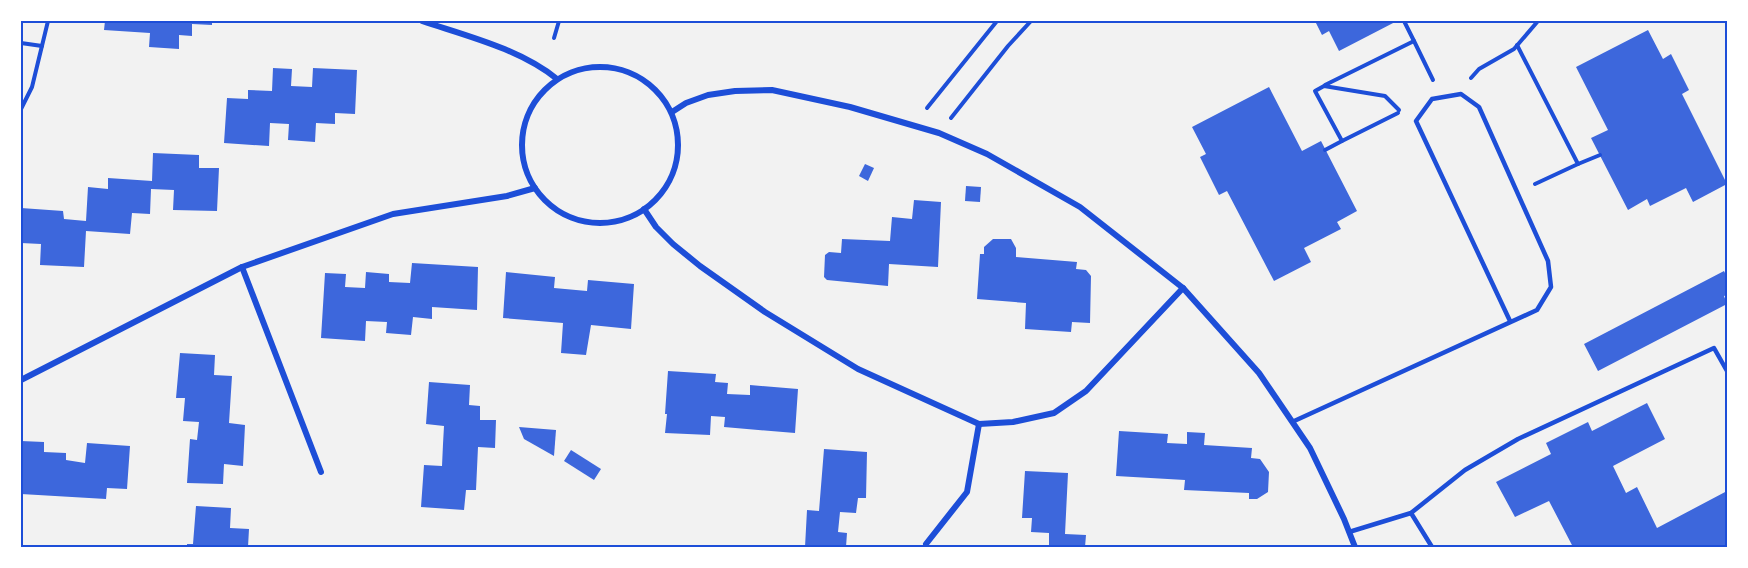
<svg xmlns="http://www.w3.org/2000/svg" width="1748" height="568" viewBox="0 0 1748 568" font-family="Lora,serif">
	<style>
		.building { fill: #3d67dc }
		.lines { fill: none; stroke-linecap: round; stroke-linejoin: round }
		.path { stroke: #1d4ed8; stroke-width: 4 }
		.service { stroke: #1d4ed8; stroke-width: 4.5 }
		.minor { stroke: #1d4ed8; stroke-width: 6 }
		.neatline { fill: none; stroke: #1d4ed8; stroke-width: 2 }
	</style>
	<rect width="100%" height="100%" fill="#f2f2f2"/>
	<g class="building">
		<path d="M105,21H212V25L192,24V36L179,35V49L149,47L150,33L104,30Z"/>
		<path d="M1315,21H1397L1339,51L1329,31L1322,35Z"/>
		<path d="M1648,30L1663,59L1671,54L1689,90L1682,94L1727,184L1693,202L1686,188L1650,206L1647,199L1628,210L1591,138L1608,130L1576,67Z"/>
		<path d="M273,68L292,69L291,86L312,87L313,68L357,70L355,114L335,113V124L316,123L315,142L288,140L289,124L270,123L269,146L224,143L227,98L248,99V90L272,91Z"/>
		<path d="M1269,87L1302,151L1321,141L1357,211L1337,222L1341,229L1304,248L1311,262L1274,281L1227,191L1219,195L1200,157L1206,154L1192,127Z"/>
		<path d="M153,153L199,155V168H219L217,211L173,210L174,190L151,189L150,214L132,213L130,234L86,231L84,267L40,265L41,244L21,243V208L63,211L64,219L86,221L88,187L108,189V178L152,181Z"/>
		<path d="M865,164L874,168L868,181L859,176Z"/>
		<path d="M966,186L981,187L980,202L965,201Z"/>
		<path d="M914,200L941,202L938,267L889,264L888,286L827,280L824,277L825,255L829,252L841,253L842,239L890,241L892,217L912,219Z"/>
		<path d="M993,239H1011L1016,248V257L1077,262L1076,269L1086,270L1091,276L1090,323L1072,322L1071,332L1025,329L1026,303L977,299L980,254H984V247Z"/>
		<path d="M412,263L478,267L477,310L432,307V319L413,317L411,335L386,333L387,322L366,321L365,341L321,338L325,273L346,274L345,287L365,288L366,272L389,274V282L410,283Z"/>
		<path d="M1724,271L1727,277V295L1724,296L1727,304L1598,371L1584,344Z"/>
		<path d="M506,272L555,277L554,288L587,291L588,280L634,284L631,329L591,325L586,355L561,353L563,323L503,318Z"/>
		<path d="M180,353L215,355L214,375L232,376L229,423L245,425L243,466L224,464L223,484L187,483L190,439L197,440L199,422L183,421L185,398H176Z"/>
		<path d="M668,371L716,374L715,382L728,383L727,394L750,395V385L798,389L795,433L724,427L725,417L711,416L710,435L665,433L667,414H665Z"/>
		<path d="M429,382L470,385L469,405L480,406V420H496L495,448L478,447L476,490H466L464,510L421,507L424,465L442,466L443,444L444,426L426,424Z"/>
		<path d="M1647,403L1665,439L1613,466L1626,493L1637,487L1657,528L1727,491V547H1573L1549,501L1515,517L1496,482L1551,454L1546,443L1588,422L1592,431Z"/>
		<path d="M519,427L556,430L554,456L524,439Z"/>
		<path d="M1119,431L1168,434L1167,443L1187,444V432L1205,433L1204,445L1252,448L1251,458L1260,459L1269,472L1268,492L1257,499H1249V493L1184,490L1185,480L1116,476Z"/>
		<path d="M21,441L44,442V452L66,453V460L85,463L87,443L130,446L127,489L107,488L106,499L21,494Z"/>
		<path d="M824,449L867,452L866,498H858L856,513L840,512L838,532L847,533L846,547H805L807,510L819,511Z"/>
		<path d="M571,450L601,469L594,480L564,461Z"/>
		<path d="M1025,471L1068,473L1065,534L1086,535L1085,547H1049V533L1031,532L1032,518H1022Z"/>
		<path d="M196,506L231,508L230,528L249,529L248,547H187V544H193Z"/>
	</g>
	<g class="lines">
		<g class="path">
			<path d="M1404,21L1414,41"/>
			<path d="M554,38L559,21"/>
			<path d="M21,43L42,46"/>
			<path d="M1517,45L1578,164L1535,184"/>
			<path d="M1471,78L1479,69L1514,49L1538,21"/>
			<path d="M1325,85L1414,41L1433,80"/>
			<path d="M927,108L997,21"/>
			<path d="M21,109L32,87L48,21"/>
			<path d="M1398,113L1342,141L1315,91L1324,86L1385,96L1399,110"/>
			<path d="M951,118L1008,46L1031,21"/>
			<path d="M1325,150L1342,141"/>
			<path d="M1578,164L1600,155"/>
		</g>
		<g class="service">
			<path d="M1292,422L1537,310L1551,287L1548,261L1479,107L1461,94L1432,99L1416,121L1510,321"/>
			<path d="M1411,513L1432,547"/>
			<path d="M1349,532L1411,513L1465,470L1518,439L1714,348L1727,371"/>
		</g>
		<g class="minor">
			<path d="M422,21C467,36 520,49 557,79"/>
			<circle cx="600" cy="145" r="78"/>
			<path d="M672,112L686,103L708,95L735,91L772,90L850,107L939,133L987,154L1080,207L1183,288L1259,373L1310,448L1344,519L1355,547"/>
			<path d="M644,209L656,227L673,244L700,266L765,312L858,369L979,424L1013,422L1054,413L1086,391L1183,288"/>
			<path d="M242,267L321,472"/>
			<path d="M21,380L242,267L393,214L507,196L535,188"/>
			<path d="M926,544L967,492L979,424"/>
		</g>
	</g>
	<rect width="1748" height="568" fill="none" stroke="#ffffff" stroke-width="45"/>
	<rect x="22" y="22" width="1704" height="524" class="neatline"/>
</svg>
